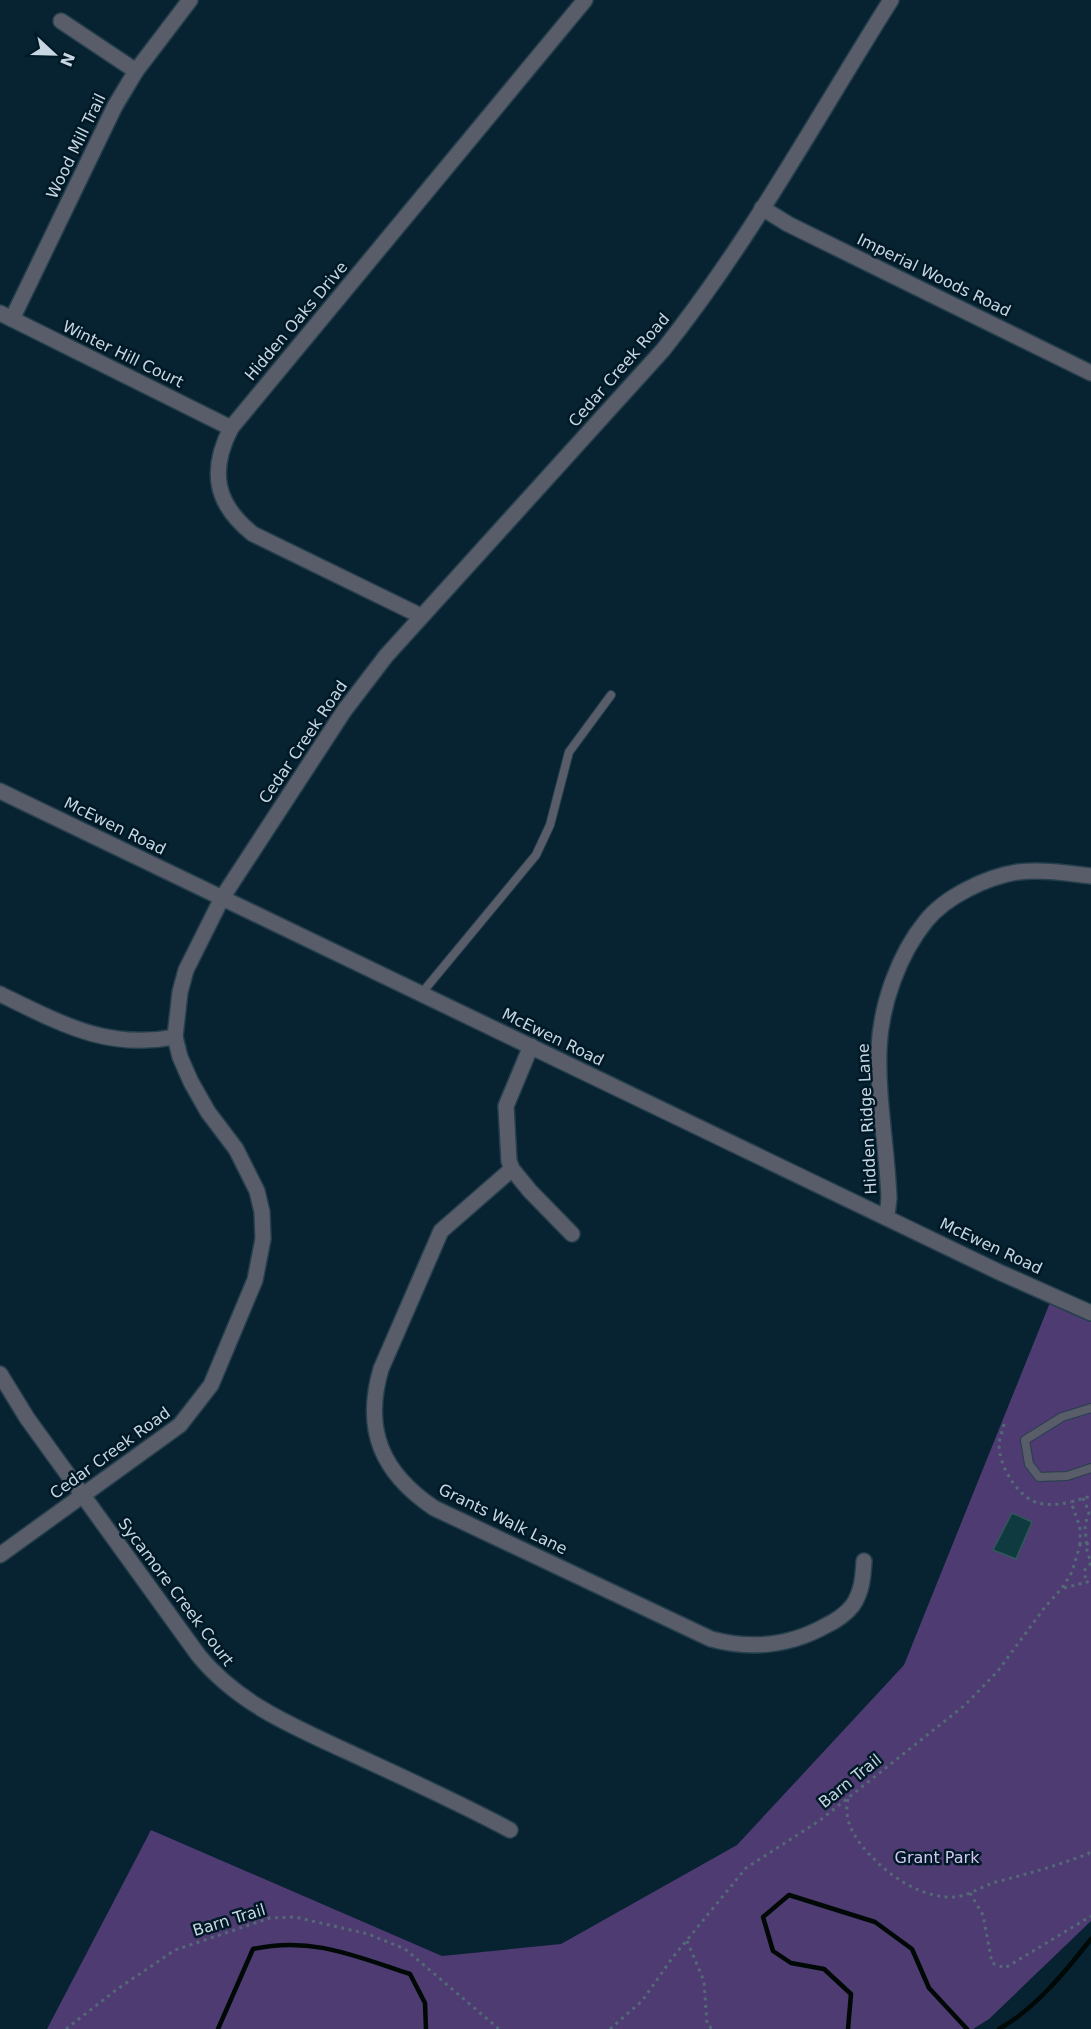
<svg xmlns="http://www.w3.org/2000/svg" width="1091" height="2029" viewBox="0 0 1091 2029" font-family="'DejaVu Sans',sans-serif">
	<style>
		.green { fill: #4d3b71 }
		.lines { fill: none; stroke-linecap: round; stroke-linejoin: round }
		.stream { stroke: #000906; stroke-width: 4.5 }
		.building { fill: #0f3b40; stroke: #33575c; stroke-width: 1.5 }
		.service-casing { stroke: #263f4d; stroke-width: 10 }
		.minor-casing { stroke: #263f4d; stroke-width: 18 }
		.tertiary-casing { stroke: #263f4d; stroke-width: 18 }
		.path { stroke: #536976; stroke-width: 3; stroke-dasharray: 3 4.5; stroke-linecap: butt }
		.service { stroke: #595d69; stroke-width: 8 }
		.minor { stroke: #595d69; stroke-width: 15 }
		.tertiary { stroke: #595d69; stroke-width: 15 }
		.labels { text-anchor: middle; dominant-baseline: central; stroke-width: 5; stroke-linejoin: round; paint-order: stroke }
		.street-label { font-size: 16px; fill: #c7d6e0; stroke: #001927 }
		.park-label { font-size: 16px; fill: #d2c6f1; stroke: #001927 }
	</style>
	<rect width="100%" height="100%" fill="#072231"/>
	<path class="green" d="M1053,1295L1091,1313V1921L989,2019L973,2029H47L151,1830L442,1956L561,1944L737,1845L904,1665Z"/>
	<g class="lines">
		<g class="stream">
			<path d="M218,2029L253,1949C311,1936 355,1956 410,1974L425,2003L426,2029"/>
			<path d="M848,2029L851,1994L824,1969L791,1963L773,1951L763,1917L789,1895L875,1922L912,1949L929,1988L967,2029"/>
			<path d="M999,2029C1036,2008 1065,1972 1091,1939"/>
		</g>
	</g>
	<path class="building" d="M1012,1513L1032,1522L1016,1559L993,1550Z"/>
	<g class="lines">
		<g class="service-casing">
			<g id="service">
				<path d="M421,994L536,855L550,825L569,752L611,695"/>
				<path d="M1091,1408L1062,1417L1025,1440L1029,1464L1039,1477L1067,1476L1091,1468"/>
			</g>
		</g>
		<g class="minor-casing">
			<g id="minor">
				<path d="M61,21L136,71"/>
				<path d="M762,208L788,224L1091,373"/>
				<path d="M0,313L231,428"/>
				<path d="M12,319L115,106L136,71L190,0"/>
				<path d="M421,616L253,534C215,504 209,471 231,428L585,0"/>
				<path d="M0,994C60,1023 106,1050 175,1037"/>
				<path d="M531,1046L506,1106L509,1161L512,1169L530,1191L572,1234"/>
				<path d="M512,1169L441,1231L381,1369C363,1430 382,1473 434,1508L711,1639C752,1650 790,1646 827,1625C836,1621 847,1613 853,1605C862,1591 863,1578 864,1561"/>
				<path d="M887,1216L889,1198C887,1148 877,1097 879,1048C881,1004 899,954 926,921C946,896 987,877 1018,872C1042,869 1067,873 1091,876"/>
				<path d="M0,1374L27,1418L199,1656C238,1703 290,1725 344,1750C400,1776 456,1801 510,1830"/>
				<path d="M0,1555L180,1425L211,1385L255,1280L263,1239L262,1212L257,1191L236,1149L208,1112L191,1082L180,1057L175,1037L180,992L186,970L222,898L344,711L386,656L663,350C750,241 817,117 891,0"/>
			</g>
		</g>
		<g class="tertiary-casing">
			<path id="tertiary" d="M0,791L999,1272L1091,1313"/>
		</g>
		<g class="path">
			<path d="M1004,1424C1003,1430 1000,1437 999,1443C998,1464 1017,1497 1038,1503C1049,1506 1061,1504 1071,1502"/>
			<path d="M1083,1498L1089,1512L1085,1525L1087,1551L1091,1563L1084,1571L1086,1581"/>
			<path d="M1080,1545V1527L1071,1502L1091,1496"/>
			<path d="M1064,1588L1091,1581"/>
			<path d="M848,1799C843,1821 855,1839 870,1855C891,1877 921,1898 954,1897C969,1896 982,1886 996,1882C1028,1874 1058,1865 1088,1854L1091,1850"/>
			<path d="M970,1893L983,1915L992,1963L1005,1968L1091,1916"/>
			<path d="M687,1941L704,1981L707,2024L712,2029"/>
			<path d="M66,2029L116,1990L175,1950L270,1918L295,1917L368,1934L405,1949L499,2029"/>
			<path d="M610,2029L642,2001L673,1957L746,1868L819,1821L965,1705L997,1672L1045,1607L1062,1588L1072,1572L1080,1545L1091,1543"/>
		</g>
		<use href="#service" class="service"/>
		<use href="#minor" class="minor"/>
		<use href="#tertiary" class="tertiary"/>
	</g>
	<g class="labels">
		<g class="street-label">
			<text transform="translate(76 146) rotate(-64)">Wood Mill Trail</text>
			<text transform="translate(934 275) rotate(26)">Imperial Woods Road</text>
			<text transform="translate(296 321) rotate(-50)">Hidden Oaks Drive</text>
			<text transform="translate(123 354) rotate(26)">Winter Hill Court</text>
			<text transform="translate(619 370) rotate(-49)">Cedar Creek Road</text>
			<text transform="translate(303 742) rotate(-56)">Cedar Creek Road</text>
			<text transform="translate(115 826) rotate(26)">McEwen Road</text>
			<text transform="translate(553 1037) rotate(26)">McEwen Road</text>
			<text transform="translate(867 1119) rotate(-93)">Hidden Ridge Lane</text>
			<text transform="translate(991 1246) rotate(25)">McEwen Road</text>
			<text transform="translate(110 1453) rotate(-36)">Cedar Creek Road</text>
			<text transform="translate(503 1519) rotate(26)">Grants Walk Lane</text>
			<text transform="translate(176 1592) rotate(53)">Sycamore Creek Court</text>
			<text transform="translate(850 1781) rotate(-39)">Barn Trail</text>
			<text transform="translate(229 1920) rotate(-17)">Barn Trail</text>
		</g>
		<g class="park-label">
			<text x="937" y="1857">Grant Park</text>
		</g>
	</g>
	<g transform="translate(54 54) rotate(112)" stroke="#001927" stroke-width="4.5" paint-order="stroke">
	<path d="M0-4.5L10 22L0 15L-10 22Z" fill="#c7d6e0"/>
	<text y="-9" font-size="16" font-weight="bold" text-anchor="middle" fill="#c7d6e0">N</text>
	</g>
</svg>
